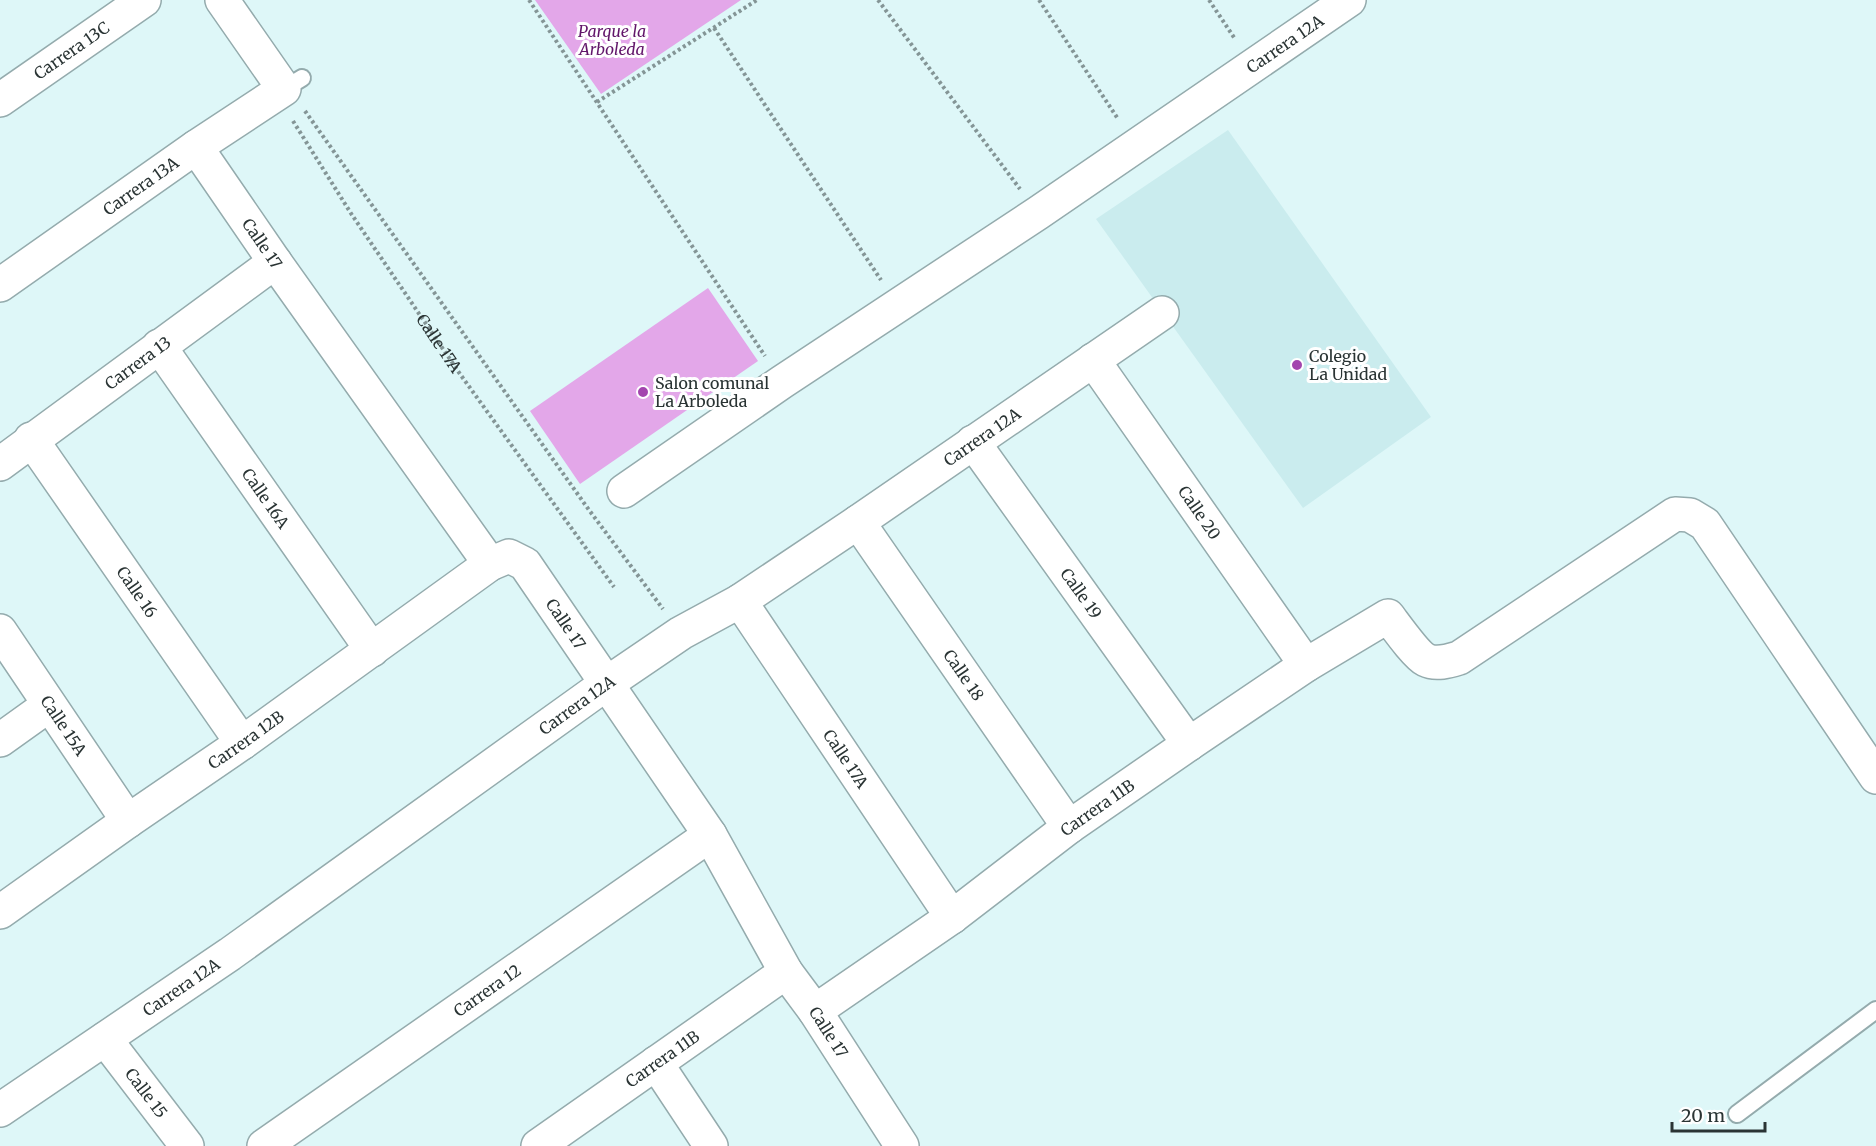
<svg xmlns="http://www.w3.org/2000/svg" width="1876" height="1146" viewBox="0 0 1876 1146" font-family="Merriweather,serif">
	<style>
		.built { fill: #caecee }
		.green { fill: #e3a7e9 }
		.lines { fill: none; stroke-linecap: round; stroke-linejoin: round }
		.lane-casing { stroke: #94abad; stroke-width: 20 }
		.street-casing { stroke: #94abad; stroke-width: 36 }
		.path { stroke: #849596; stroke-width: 4; stroke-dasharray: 3 3; stroke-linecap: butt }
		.lane { stroke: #fff; stroke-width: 16 }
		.street { stroke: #fff; stroke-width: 33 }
		.poi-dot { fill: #a345ae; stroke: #fff; stroke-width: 2 }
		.labels { text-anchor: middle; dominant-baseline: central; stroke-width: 6; stroke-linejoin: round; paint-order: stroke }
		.park-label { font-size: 16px; font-style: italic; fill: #62166a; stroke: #fff }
		.street-label { font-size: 16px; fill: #2a3434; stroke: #fff }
		.poi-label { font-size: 16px; fill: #2a3434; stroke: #fff; text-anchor: start }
	</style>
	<rect width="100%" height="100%" fill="#def7f8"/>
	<path class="built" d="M1228,130L1431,417L1303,508L1096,219Z"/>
	<g class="green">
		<path d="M535,0H741L601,94Z"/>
		<path d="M708,288L758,361L580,484L530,411Z"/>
	</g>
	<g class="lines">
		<g class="lane-casing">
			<g id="lane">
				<path d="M284,89L302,78"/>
				<path d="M1737,1114L1876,1010"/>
			</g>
		</g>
		<g class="street-casing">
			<g id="street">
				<path id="s2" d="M0,100L144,0"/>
				<path id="s3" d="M196,147L275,262L490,564"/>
				<path id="s4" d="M0,285L196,147L284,89L222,0"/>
				<path id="s5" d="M159,346L372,650"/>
				<path id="s6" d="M1093,360L1306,665"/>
				<path id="s7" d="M31,439L242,743"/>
				<path id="s8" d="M973,442L1189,744"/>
				<path id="s9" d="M0,464L275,262"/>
				<path id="s10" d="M624,491L782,382L1038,213L1349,0"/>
				<path id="s11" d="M858,522L1069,827"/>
				<path id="s12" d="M740,601L952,917"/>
				<path id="s13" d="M0,631L128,821"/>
				<path d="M0,740L49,705"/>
				<path id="s14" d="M0,912L128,821L242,743L490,564L509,556L525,564L710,835L786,972L815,1011L902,1146"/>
				<path id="s15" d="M815,1011L952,917L1069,827L1189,744L1306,665L1388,616C1395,625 1416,655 1426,660C1436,665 1449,661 1459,658L1675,514L1690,515L1705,524L1876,777"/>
				<path id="s16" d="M105,1039L187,1146"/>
				<path d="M656,1063L711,1146"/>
				<path id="s17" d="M0,1110L230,954L606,684L681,633L740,601L858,522L1162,313"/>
				<path id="s18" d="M264,1146L710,835"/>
				<path id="s19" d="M538,1146L786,972"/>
			</g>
		</g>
		<g class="path">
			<path d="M529,0L765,356"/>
			<path d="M878,0L1020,189"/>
			<path d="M1039,0L1118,119"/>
			<path d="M1209,0L1235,39"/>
			<path d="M714,28L881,280"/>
			<path d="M597,102L757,0"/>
			<path d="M305,111L589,510L663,609"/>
			<path id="s1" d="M293,121L352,215L460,374L614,587"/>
		</g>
		<use href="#lane" class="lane"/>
		<use href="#street" class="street"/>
	</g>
	<g class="poi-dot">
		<circle cx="1297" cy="365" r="6"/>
		<circle cx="643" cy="392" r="6"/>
	</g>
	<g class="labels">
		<g class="park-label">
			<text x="612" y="31">Parque la<tspan x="612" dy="18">Arboleda</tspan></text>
		</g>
		<g class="street-label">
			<text stroke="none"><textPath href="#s10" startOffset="798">Carrera 12A</textPath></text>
			<text stroke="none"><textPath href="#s2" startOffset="87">Carrera 13C</textPath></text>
			<text stroke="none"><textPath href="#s4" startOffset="172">Carrera 13A</textPath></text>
			<text stroke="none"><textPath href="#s3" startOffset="117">Calle 17</textPath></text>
			<text stroke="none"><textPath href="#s1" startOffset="266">Calle 17A</textPath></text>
			<text stroke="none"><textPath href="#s9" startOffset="171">Carrera 13</textPath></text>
			<text stroke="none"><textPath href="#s17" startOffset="1191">Carrera 12A</textPath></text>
			<text stroke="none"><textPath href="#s5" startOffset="186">Calle 16A</textPath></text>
			<text stroke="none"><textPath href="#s6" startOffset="186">Calle 20</textPath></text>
			<text stroke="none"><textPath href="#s7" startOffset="186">Calle 16</textPath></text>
			<text stroke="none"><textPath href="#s8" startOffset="186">Calle 19</textPath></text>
			<text stroke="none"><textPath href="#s14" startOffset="712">Calle 17</textPath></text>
			<text stroke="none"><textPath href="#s11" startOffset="186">Calle 18</textPath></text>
			<text stroke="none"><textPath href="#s17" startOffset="705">Carrera 12A</textPath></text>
			<text stroke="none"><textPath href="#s13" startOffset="114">Calle 15A</textPath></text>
			<text stroke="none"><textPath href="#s14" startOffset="300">Carrera 12B</textPath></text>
			<text stroke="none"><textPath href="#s12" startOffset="190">Calle 17A</textPath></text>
			<text stroke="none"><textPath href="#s15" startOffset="348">Carrera 11B</textPath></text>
			<text stroke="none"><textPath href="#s17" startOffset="219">Carrera 12A</textPath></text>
			<text stroke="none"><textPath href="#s18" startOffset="272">Carrera 12</textPath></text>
			<text stroke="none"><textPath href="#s14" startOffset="1198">Calle 17</textPath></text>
			<text stroke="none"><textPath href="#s19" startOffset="152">Carrera 11B</textPath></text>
			<text stroke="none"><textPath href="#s16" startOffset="68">Calle 15</textPath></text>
		</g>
		<g class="poi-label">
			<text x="1309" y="356">Colegio<tspan x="1309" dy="18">La Unidad</tspan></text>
			<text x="655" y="383">Salon comunal<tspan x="655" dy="18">La Arboleda</tspan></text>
		</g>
	</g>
	<path d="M1672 1122v9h93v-9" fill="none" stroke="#2a3434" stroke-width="3"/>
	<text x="1681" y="1122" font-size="18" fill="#2a3434" stroke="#ffffff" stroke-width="4.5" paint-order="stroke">20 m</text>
</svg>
